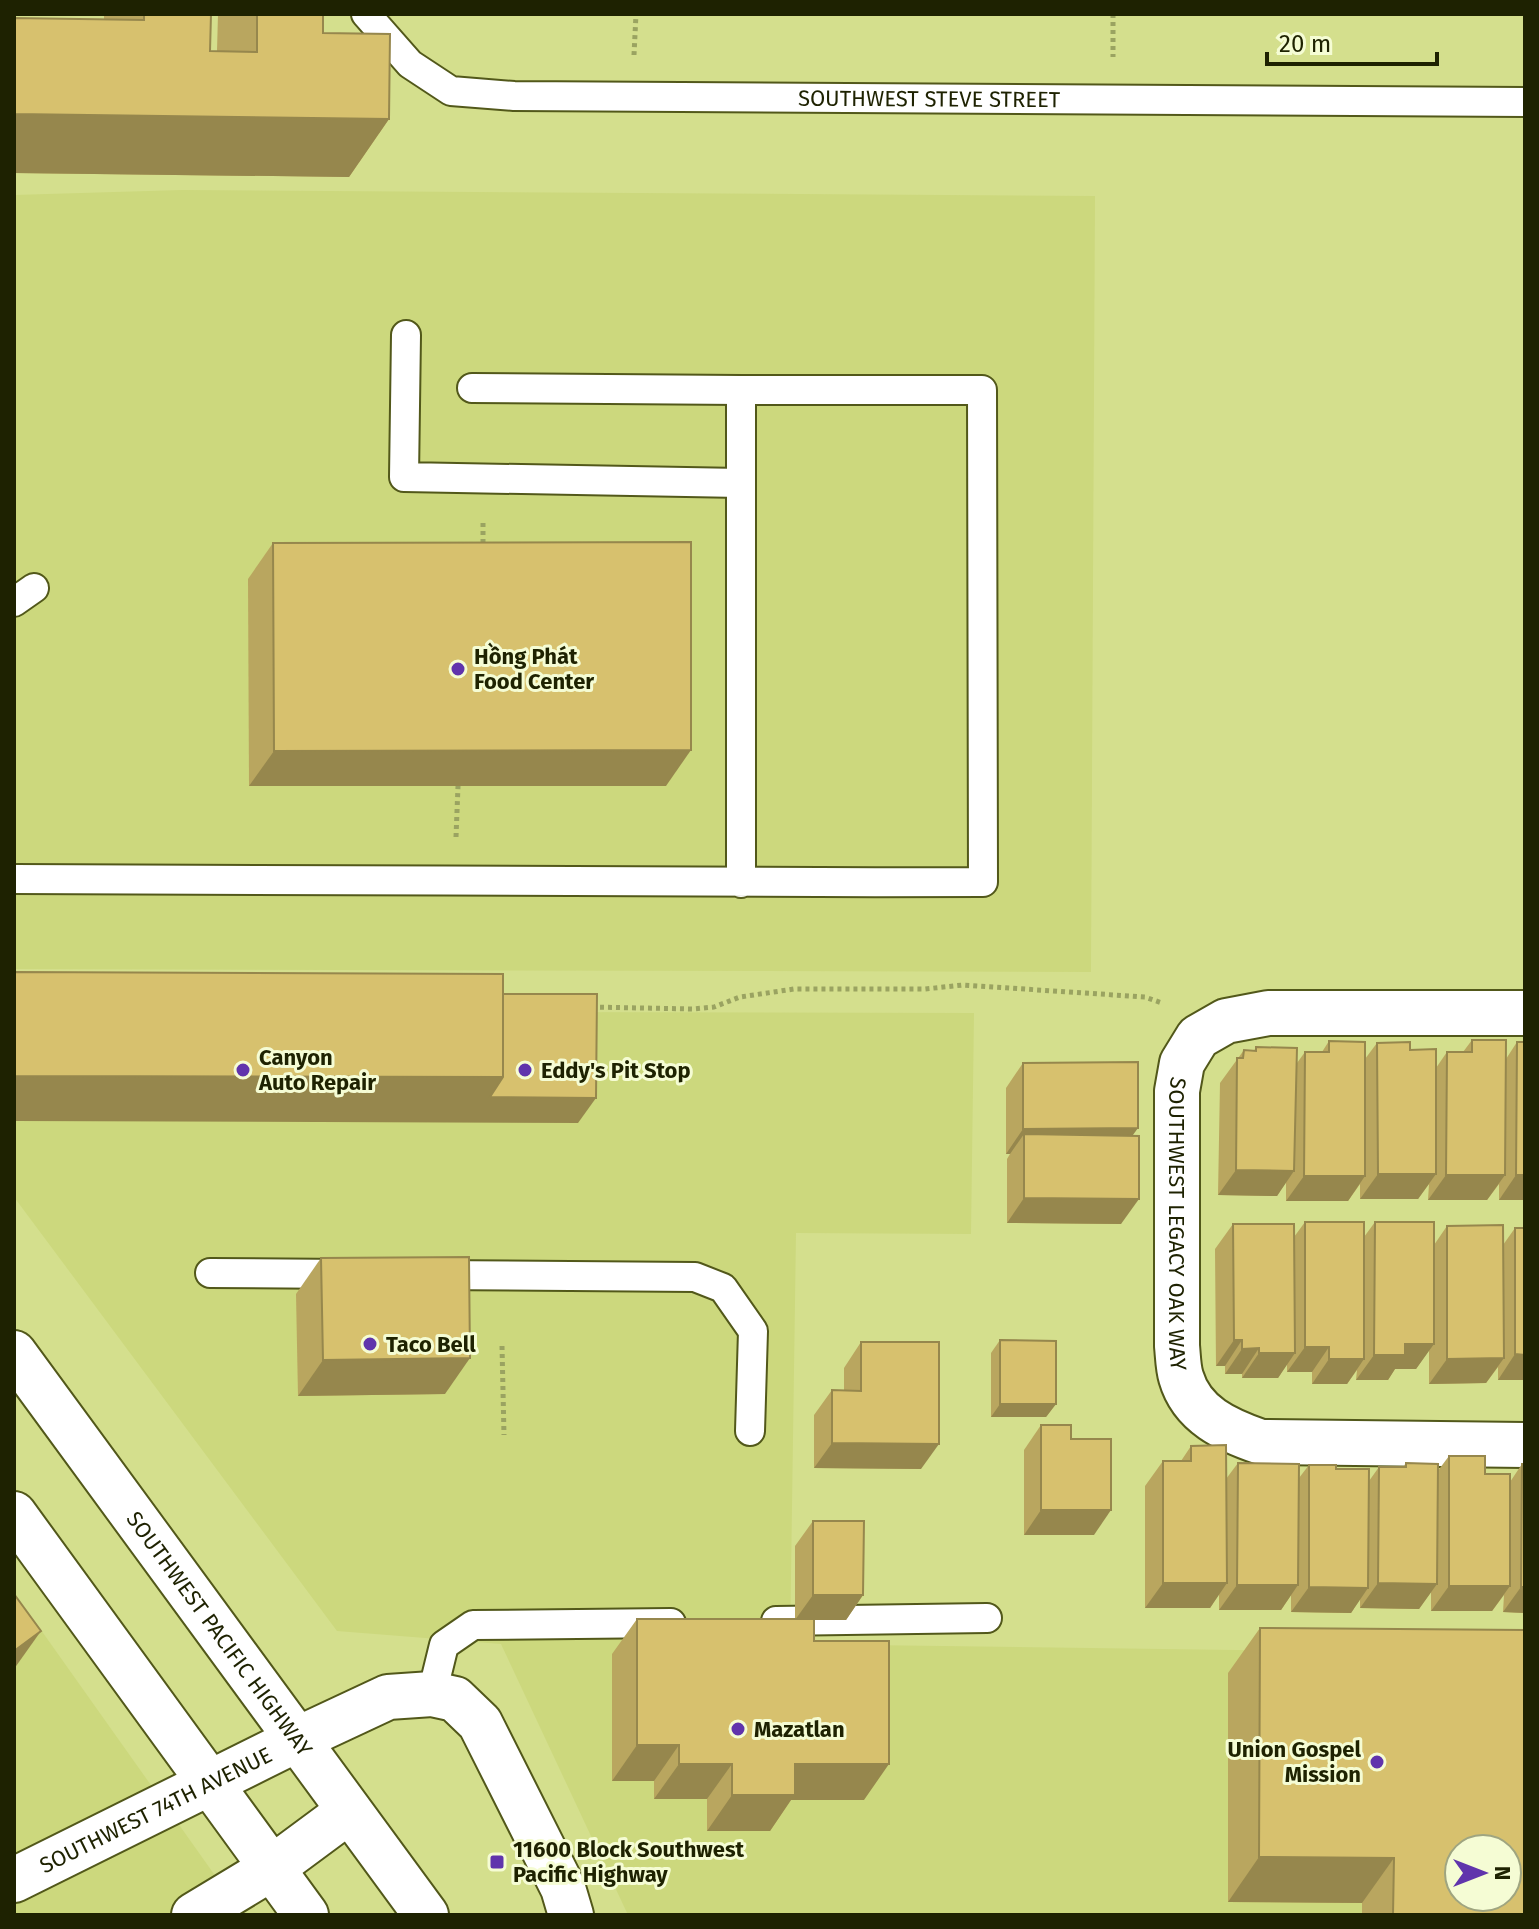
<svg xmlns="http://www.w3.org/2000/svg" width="1539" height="1929" viewBox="0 0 1539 1929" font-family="'Fira Sans',sans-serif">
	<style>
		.built { fill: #ccd87d; fill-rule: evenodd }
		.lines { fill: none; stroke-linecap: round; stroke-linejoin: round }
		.lane-casing { stroke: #52581a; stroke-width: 32 }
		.street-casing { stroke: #52581a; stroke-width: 48 }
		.highway-casing { stroke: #52581a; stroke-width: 48 }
		.path { stroke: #9aa361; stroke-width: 5; stroke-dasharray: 4 4; stroke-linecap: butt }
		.lane { stroke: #fff; stroke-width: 28 }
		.street { stroke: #fff; stroke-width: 44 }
		.highway { stroke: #fff; stroke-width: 44 }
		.wall { fill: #b9a65f }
		.shaded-wall { fill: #96874d }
		.building { fill: #d7c16e; stroke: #96874d; stroke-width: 2; fill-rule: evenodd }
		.poi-dot { fill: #6034ac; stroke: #f5fcd4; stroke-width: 3 }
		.labels { text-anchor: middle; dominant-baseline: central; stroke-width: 6; stroke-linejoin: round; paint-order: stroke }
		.street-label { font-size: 22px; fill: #1e2201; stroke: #f5fcd4 }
		.poi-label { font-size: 22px; font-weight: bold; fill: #1e2201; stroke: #f5fcd4; text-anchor: start }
	</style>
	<rect width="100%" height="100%" fill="#d4df8d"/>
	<g class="built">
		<path d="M182,190L1095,196L1091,972L14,969V195Z"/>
		<path d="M14,1011L974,1013L971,1234L796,1233L790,1644L1525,1654V1915H628L501,1644L337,1631L14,1197ZM1459,1849H1507V1897H1459Z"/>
		<path d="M14,1592L243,1915H14Z"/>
	</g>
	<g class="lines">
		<g class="lane-casing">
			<g id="lane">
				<path id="s1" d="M366,14L410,64L451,91L514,96L1525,102"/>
				<path d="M406,335L404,477L741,483"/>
				<path d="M472,388L741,390"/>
				<path d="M14,602L34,588"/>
				<path d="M14,879C337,879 660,883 983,882L982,390H741V883"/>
				<path d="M210,1273L349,1274"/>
				<path d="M430,1275L695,1277L723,1288L753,1331L750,1431"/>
				<path d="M776,1621L987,1618"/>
				<path d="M432,1694L444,1645L473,1625L671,1623"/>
			</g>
		</g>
		<g class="street-casing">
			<g id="street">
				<path id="s2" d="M1525,1013H1268L1226,1021L1198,1037L1182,1063L1177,1091V1346C1178,1355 1178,1367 1181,1377C1192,1415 1226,1430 1261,1442L1525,1445"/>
				<path id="s3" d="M14,1880L296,1740"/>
				<path d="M194,1915L272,1868L349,1811"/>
			</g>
		</g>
		<g class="highway-casing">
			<g id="highway">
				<path id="s4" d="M14,1353L426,1915"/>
				<path d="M14,1514L306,1915"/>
				<path d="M296,1740L388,1697L432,1694L455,1699L480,1723L563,1888L571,1915"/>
			</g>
		</g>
		<g class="path">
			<path d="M1113,14V57"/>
			<path d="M634,55L636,14"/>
			<path d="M483,523V549"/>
			<path d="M456,837L458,786"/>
			<path d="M592,1007L692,1009L714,1007L740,997L794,989H925L963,985L1145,997L1162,1003"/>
			<path d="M502,1346L504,1435"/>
		</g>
		<use href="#lane" class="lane"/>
		<use href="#street" class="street"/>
		<use href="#highway" class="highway"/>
	</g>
	<g class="wall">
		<path d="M104,14H211L210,51H217L218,14H323V33L389,119L349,177L14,173V18L104,19Z"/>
		<path d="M273,543L666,786H249L248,579Z"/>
		<path d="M1472,1040L1506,1059L1517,1042L1525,1200H1499V1184L1487,1200H1428L1429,1184L1418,1199H1360V1184L1348,1201H1286V1182L1277,1196L1218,1195L1220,1083L1244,1050L1254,1051L1256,1047L1297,1063L1305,1052H1322L1329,1041L1365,1059L1377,1043L1410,1050L1436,1068L1447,1052H1463Z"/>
		<path d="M1023,1063L1133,1136L1121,1224L1007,1223V1159L1010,1154H1006V1088Z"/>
		<path d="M1305,1222L1364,1237L1375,1222L1434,1245L1447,1226L1503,1245L1515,1228H1525V1380H1498V1367L1486,1383L1429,1384V1350L1416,1369H1395L1388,1380H1356L1357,1370L1347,1384H1312V1372H1287V1364L1278,1378H1242V1374H1225V1366H1216L1215,1249L1233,1224L1294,1237Z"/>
		<path d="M321,1258L445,1394L298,1396L296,1294Z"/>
		<path d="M1000,1340L1056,1404L1046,1417H991V1353Z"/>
		<path d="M861,1342L921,1469L814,1468V1415L832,1390H844V1368Z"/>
		<path d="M1041,1425L1071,1439L1094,1535H1024V1450Z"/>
		<path d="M1191,1446L1226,1479L1238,1463L1299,1478L1309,1465L1336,1469L1369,1481L1379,1467H1403L1406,1463L1437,1472L1449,1456L1485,1474L1510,1482L1522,1464H1525V1613L1503,1612L1504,1595L1492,1611H1431V1592L1419,1609L1360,1608V1599L1351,1613L1291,1612V1595L1281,1610H1219V1594L1210,1608H1145V1486L1163,1461H1181Z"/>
		<path d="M813,1521L863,1595L846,1620H814V1641L864,1800H791L770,1831H707V1799H654V1781H612V1654L637,1619H795V1546Z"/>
		<path d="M1260,1628L1525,1915H1362V1903L1228,1902V1673Z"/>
	</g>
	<g class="shaded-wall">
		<path d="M14,114L389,119L349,177L14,173Z"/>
		<path d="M691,750L666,786H249L274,751Z"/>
		<path d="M14,1076L503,1077L596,1098L578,1123L14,1121Z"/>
		<path d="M1138,1128L1120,1153L1024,1134L1010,1154H1006L1023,1129Z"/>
		<path d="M1236,1170L1294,1171L1277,1196L1218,1195Z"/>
		<path d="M1378,1174H1436L1418,1199H1360Z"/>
		<path d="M1446,1175H1505L1487,1200H1428Z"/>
		<path d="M1516,1175H1525V1200H1499Z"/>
		<path d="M1304,1176H1365L1348,1201H1286Z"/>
		<path d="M1024,1198L1139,1199L1121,1224L1007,1223Z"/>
		<path d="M1234,1340H1242L1225,1366H1216Z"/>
		<path d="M1405,1344H1434L1416,1369H1395L1388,1380H1356L1374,1355Z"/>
		<path d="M1305,1347H1329L1312,1372H1287Z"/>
		<path d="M1259,1348L1242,1374H1225L1242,1349Z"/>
		<path d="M1259,1353H1295L1278,1378H1242Z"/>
		<path d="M1515,1354L1525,1355V1380H1498Z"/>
		<path d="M470,1358L445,1394L298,1396L323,1360Z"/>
		<path d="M1504,1358L1486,1383L1429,1384L1447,1359Z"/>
		<path d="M1329,1359H1364L1347,1384H1312Z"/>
		<path d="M1000,1404H1056L1046,1417H991Z"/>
		<path d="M832,1443L939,1444L921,1469L814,1468Z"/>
		<path d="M1041,1510H1111L1094,1535H1024Z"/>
		<path d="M1163,1583H1227L1210,1608H1145Z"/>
		<path d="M1378,1583L1437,1584L1419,1609L1360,1608Z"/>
		<path d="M1237,1585H1298L1281,1610H1219Z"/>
		<path d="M1449,1586H1510L1492,1611H1431Z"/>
		<path d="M1309,1587L1368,1588L1351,1613L1291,1612Z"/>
		<path d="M1521,1587H1525V1613L1503,1612Z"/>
		<path d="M813,1595H863L846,1620H795Z"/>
		<path d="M41,1631L14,1669V1651Z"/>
		<path d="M637,1745H679L654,1781H612Z"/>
		<path d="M679,1764H732L707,1799H654Z"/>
		<path d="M795,1764H889L864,1800H791L770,1831H707L732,1795Z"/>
		<path d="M1259,1857L1394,1858L1362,1903L1228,1902Z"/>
	</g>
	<g class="building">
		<path d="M144,14H211L210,51L257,52V14H323V33L390,34L389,119L14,114V18L144,20Z"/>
		<path d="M691,542V750L274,751L273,543Z"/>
		<path d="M14,972L503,974V1077L14,1076Z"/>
		<path d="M503,994H597L596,1098L490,1097L503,1077Z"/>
		<path d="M1472,1040H1506L1505,1175H1446L1447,1052H1472Z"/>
		<path d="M1329,1041L1365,1042V1176H1304L1305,1052H1329Z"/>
		<path d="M1410,1042V1050L1436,1049V1174H1378L1377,1043Z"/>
		<path d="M1517,1042H1525V1175H1516Z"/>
		<path d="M1256,1047L1297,1048L1294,1171L1236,1170L1237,1058H1243L1244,1050L1256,1051Z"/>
		<path d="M1138,1062V1128L1023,1129V1063Z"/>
		<path d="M1024,1134L1139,1136V1199L1024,1198Z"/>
		<path d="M1305,1222H1364V1359H1329V1347H1305Z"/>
		<path d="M1375,1222H1434V1344H1405V1355H1374Z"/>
		<path d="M1233,1224H1294L1295,1353H1259V1348L1242,1349V1340H1234Z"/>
		<path d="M1503,1225L1504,1358L1447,1359V1226Z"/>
		<path d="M1515,1228H1525V1355L1515,1354Z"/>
		<path d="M469,1257L470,1358L323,1360L321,1258Z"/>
		<path d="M1000,1340L1056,1341V1404H1000Z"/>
		<path d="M861,1342H939V1444L832,1443V1390L861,1391Z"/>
		<path d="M1041,1425H1071V1439H1111V1510H1041Z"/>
		<path d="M1226,1445L1227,1583H1163V1461H1191V1446Z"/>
		<path d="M1449,1456H1485V1474H1510V1586H1449Z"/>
		<path d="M1238,1463L1299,1464L1298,1585H1237Z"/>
		<path d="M1406,1463L1438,1464L1437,1584L1378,1583L1379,1467H1406Z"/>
		<path d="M1522,1464H1525V1587H1521Z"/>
		<path d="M1309,1465H1336V1469H1369L1368,1588L1309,1587Z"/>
		<path d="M813,1521H864L863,1595H813Z"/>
		<path d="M14,1594L41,1631L14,1651Z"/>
		<path d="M637,1619H814V1641H889V1764H795V1795H732V1764H679V1745H637Z"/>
		<path d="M1260,1628L1525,1630V1915H1393L1394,1858L1259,1857ZM1459,1849H1507V1897H1459Z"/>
	</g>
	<g class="poi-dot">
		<circle cx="458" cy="669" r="8"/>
		<circle cx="243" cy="1070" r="8"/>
		<circle cx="525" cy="1070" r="8"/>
		<circle cx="370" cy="1344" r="8"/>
		<circle cx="738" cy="1729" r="8"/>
		<circle cx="1377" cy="1762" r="8"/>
		<rect x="489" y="1854" width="16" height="16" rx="4"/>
	</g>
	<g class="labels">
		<g class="street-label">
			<text stroke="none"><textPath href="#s1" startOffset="594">SOUTHWEST STEVE STREET</textPath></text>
			<text stroke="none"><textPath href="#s2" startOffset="524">SOUTHWEST LEGACY OAK WAY</textPath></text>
			<text stroke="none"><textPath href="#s4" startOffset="348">SOUTHWEST PACIFIC HIGHWAY</textPath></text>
			<text stroke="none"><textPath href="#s3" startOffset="158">SOUTHWEST 74TH AVENUE</textPath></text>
		</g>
		<g class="poi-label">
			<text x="474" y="656">Hồng Phát<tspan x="474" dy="25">Food Center</tspan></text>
			<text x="259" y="1057">Canyon<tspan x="259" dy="25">Auto Repair</tspan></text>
			<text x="541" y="1070">Eddy's Pit Stop</text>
			<text x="386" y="1344">Taco Bell</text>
			<text x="754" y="1729">Mazatlan</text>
			<text x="1361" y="1749" text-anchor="end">Union Gospel<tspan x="1361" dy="25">Mission</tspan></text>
			<text x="513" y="1849">11600 Block Southwest<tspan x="513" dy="25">Pacific Highway</tspan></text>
		</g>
	</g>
	<rect width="1539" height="1929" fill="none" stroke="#1e2201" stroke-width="32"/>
	<g transform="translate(1483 1873) rotate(90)"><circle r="38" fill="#f5fcd4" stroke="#9fa580" stroke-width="2"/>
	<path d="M0-6L14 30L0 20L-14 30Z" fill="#6034ac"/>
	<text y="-12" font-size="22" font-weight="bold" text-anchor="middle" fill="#1e2201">N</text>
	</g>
	<path d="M1267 52v12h170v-12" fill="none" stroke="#1e2201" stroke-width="4"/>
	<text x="1279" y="52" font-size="24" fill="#1e2201" stroke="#f5fcd4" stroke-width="6" paint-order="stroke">20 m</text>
</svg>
